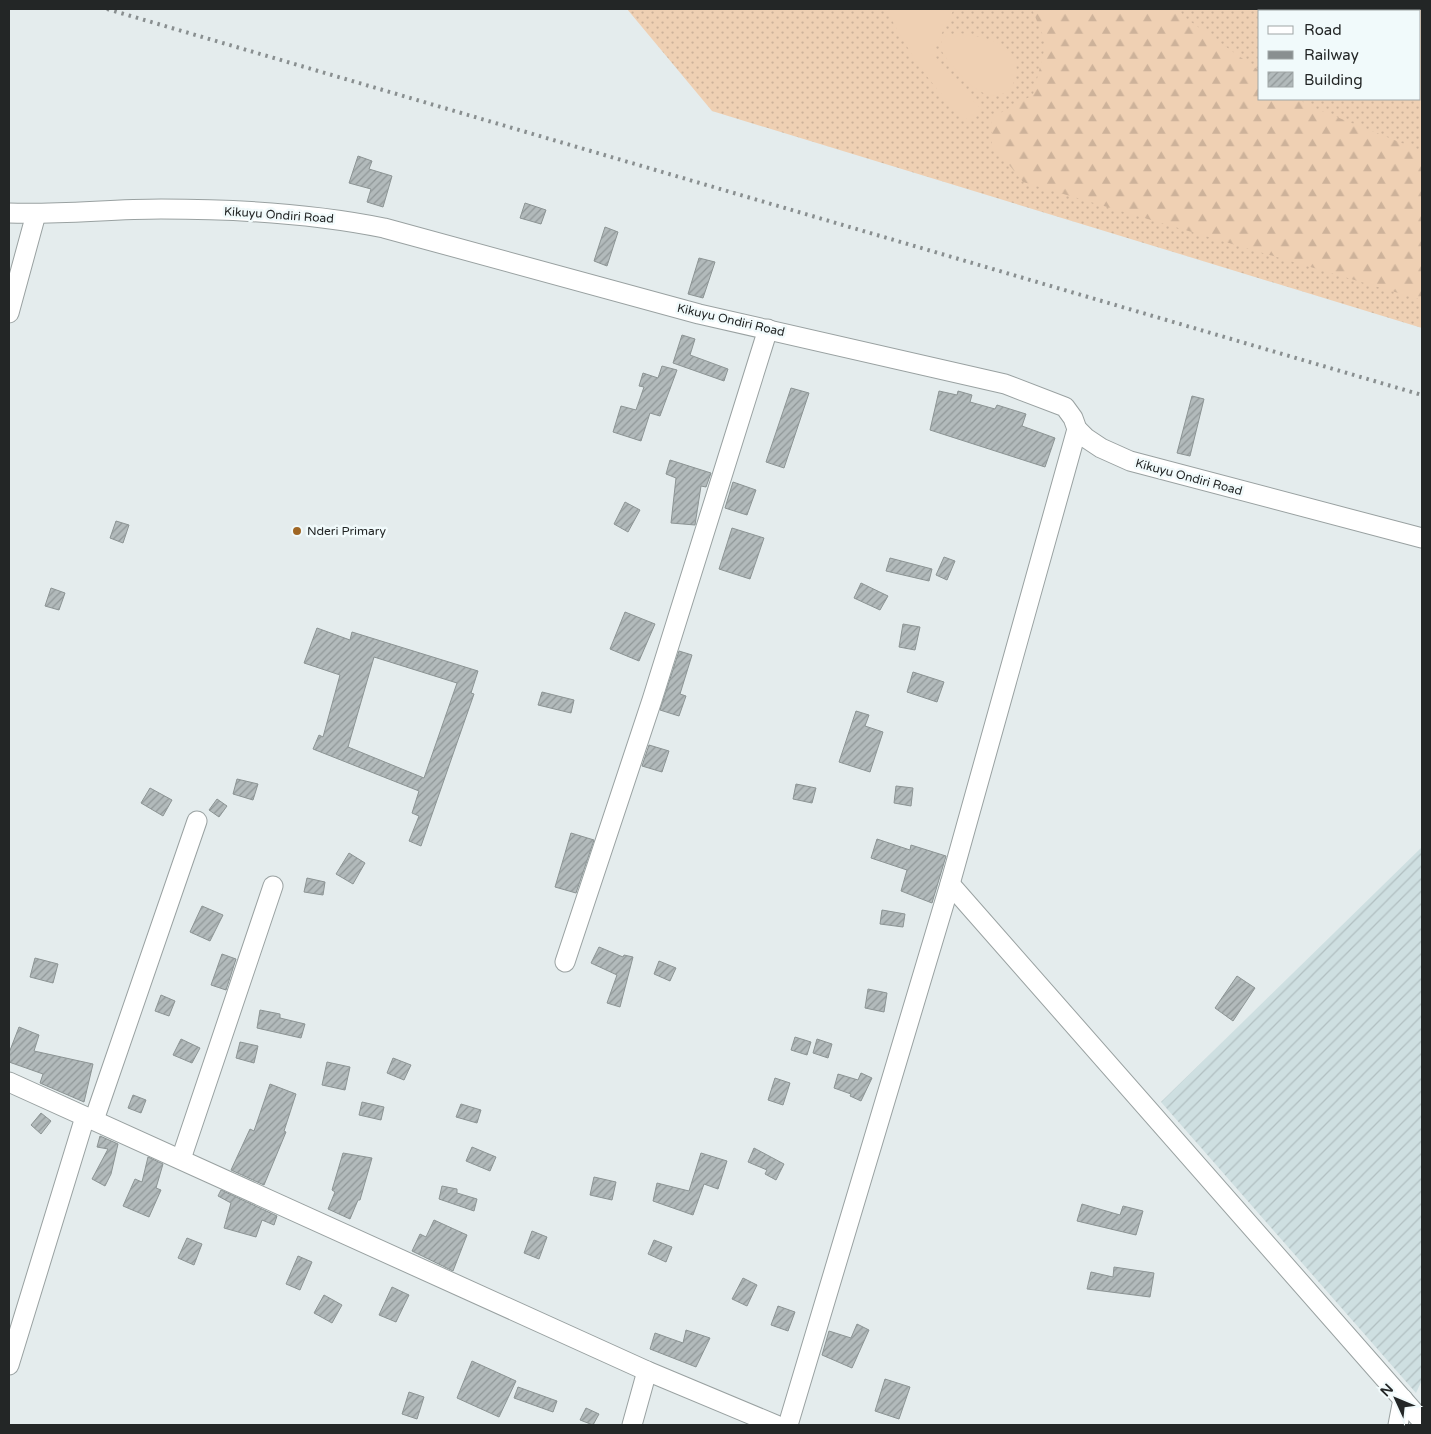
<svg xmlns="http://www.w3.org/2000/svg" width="1431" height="1434" viewBox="0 0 1431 1434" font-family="'Varela Round',sans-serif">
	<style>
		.industrial { fill: url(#industrial-furrows) }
		.grass { fill: url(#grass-dots); fill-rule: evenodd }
		.forest { fill: url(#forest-firs) }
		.pitch { fill: #efd0b3 }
		.building { fill: url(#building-hatch); stroke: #8c9494; fill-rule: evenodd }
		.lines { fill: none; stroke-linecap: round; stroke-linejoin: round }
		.minor-casing { stroke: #99a1a1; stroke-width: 21 }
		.minor { stroke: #fff; stroke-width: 19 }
		.rail { stroke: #898f90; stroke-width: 4; stroke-dasharray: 2.5 5; stroke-linecap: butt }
		.poi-dot { fill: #9f6624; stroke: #f1fafb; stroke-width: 2 }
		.labels { text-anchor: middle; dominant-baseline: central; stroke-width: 5; stroke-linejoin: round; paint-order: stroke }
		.street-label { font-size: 12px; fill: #232626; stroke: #f1fafb }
		.poi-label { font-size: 12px; fill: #232626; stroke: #f1fafb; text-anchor: start }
	</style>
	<defs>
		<pattern id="industrial-furrows" width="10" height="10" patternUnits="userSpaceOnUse" patternTransform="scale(1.25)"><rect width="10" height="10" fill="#cedfe1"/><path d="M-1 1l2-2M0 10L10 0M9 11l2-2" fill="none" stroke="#b1bfc1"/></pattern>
		<pattern id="grass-dots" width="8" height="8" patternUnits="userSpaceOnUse" patternTransform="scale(1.25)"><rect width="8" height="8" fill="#efd0b3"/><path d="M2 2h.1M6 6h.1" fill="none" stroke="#cdb29a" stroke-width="1.8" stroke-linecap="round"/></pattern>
		<pattern id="forest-firs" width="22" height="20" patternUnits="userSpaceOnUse" patternTransform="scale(1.25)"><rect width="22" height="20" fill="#efd0b3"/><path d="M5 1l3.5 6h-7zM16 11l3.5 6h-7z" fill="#cdb29a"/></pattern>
		<pattern id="building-hatch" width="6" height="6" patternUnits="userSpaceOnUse" patternTransform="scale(1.25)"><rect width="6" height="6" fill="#b2babb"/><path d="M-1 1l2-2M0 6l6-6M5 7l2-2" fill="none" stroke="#909798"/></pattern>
	</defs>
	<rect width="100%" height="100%" fill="#e4eced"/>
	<path class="industrial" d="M1422,847V1380L1416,1393L1161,1102Z"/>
	<path class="grass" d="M627,9H1422V328L712,111ZM1260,11H1420V99H1260Z"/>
	<path class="forest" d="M1032,9H1179L1184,17L1260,71V99H1299L1309,106L1422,151V300L1023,182L992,144L991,118L1033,95L1046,43Z"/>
	<g class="pitch">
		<path d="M886,9H954L934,49L937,61L982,110L976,117L969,121C932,90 908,51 886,9Z"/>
		<path d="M959,33C975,36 992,38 1006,48C1032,67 1007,123 965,79C955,68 945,59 939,46L946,35Z"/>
	</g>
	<g class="building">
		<path d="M358,156L372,161L369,169L392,176L383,207L367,202L371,189L349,183Z"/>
		<path d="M525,203L546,210L541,224L520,218Z"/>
		<path d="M605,227L618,232L607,266L594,261Z"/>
		<path d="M699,258L715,262L703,298L688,294Z"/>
		<path d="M682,335L695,339L690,355L728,369L724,381L673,363Z"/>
		<path d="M662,366L677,370L660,416L650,413L641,441L613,432L621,406L636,410L644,387L639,386L643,373L658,378Z"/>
		<path d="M791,388L809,393L784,468L766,462Z"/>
		<path d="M939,391L957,395L958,391L972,395L970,402L995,409L997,405L1026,414L1022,426L1055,438L1045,467L930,430Z"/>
		<path d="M1192,396L1204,399L1190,456L1177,453Z"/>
		<path d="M670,460L711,473L706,487L701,486L695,525L671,523L676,478L666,474Z"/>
		<path d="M733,482L756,490L747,515L725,508Z"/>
		<path d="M625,502L640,510L628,532L614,524Z"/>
		<path d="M116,521L129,525L123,543L110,538Z"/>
		<path d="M732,528L764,538L750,579L719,569Z"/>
		<path d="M944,557L955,561L947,580L936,575Z"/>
		<path d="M890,558L932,569L929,581L886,571Z"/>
		<path d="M861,583L888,596L880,610L854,598Z"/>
		<path d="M51,588L65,593L59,610L45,606Z"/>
		<path d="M625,612L655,624L639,661L610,649Z"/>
		<path d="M903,624L920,627L915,650L899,647Z"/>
		<path d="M317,628L350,640L352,632L478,671L471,693L474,694L421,846L409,841L419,816L412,813L419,791L313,749L319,735L323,737L340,675L304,663ZM374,657L457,683L424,778L348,747Z"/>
		<path d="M679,651L692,655L680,694L686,696L679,716L660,710Z"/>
		<path d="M913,672L944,682L937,702L907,692Z"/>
		<path d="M542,692L574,700L571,713L538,705Z"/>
		<path d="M856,711L869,715L865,726L883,732L870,772L839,762Z"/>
		<path d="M649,745L669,751L662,772L642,766Z"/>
		<path d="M237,779L258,784L253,800L233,794Z"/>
		<path d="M796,784L816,788L812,803L793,799Z"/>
		<path d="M896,786L913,788L911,806L894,803Z"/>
		<path d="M150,788L172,800L163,816L141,803Z"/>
		<path d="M217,799L227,806L219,817L209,810Z"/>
		<path d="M571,833L594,840L576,893L555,887Z"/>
		<path d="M877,839L910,850L911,845L946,856L932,903L901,891L907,870L871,858Z"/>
		<path d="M349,853L365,863L353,884L336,874Z"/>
		<path d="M307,878L325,882L323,895L304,892Z"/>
		<path d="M202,906L223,915L210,941L190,932Z"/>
		<path d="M882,910L905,914L903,927L880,924Z"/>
		<path d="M599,947L623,957L624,955L633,957L620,1007L607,1003L617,975L591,963Z"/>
		<path d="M222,954L236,959L226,990L211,985Z"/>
		<path d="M35,958L58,964L53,983L30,977Z"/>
		<path d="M659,961L676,968L670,981L654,974Z"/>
		<path d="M1237,976L1255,988L1233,1021L1215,1008Z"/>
		<path d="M868,989L887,993L884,1012L865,1008Z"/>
		<path d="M161,995L175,1001L169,1016L155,1011Z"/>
		<path d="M260,1010L280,1014V1018L305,1024L301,1038L257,1028Z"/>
		<path d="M19,1027L39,1035L34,1051L93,1064L84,1102L40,1083L43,1074L9,1062V1053Z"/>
		<path d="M795,1037L811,1042L807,1055L791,1050Z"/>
		<path d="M181,1039L200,1048L192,1063L173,1055Z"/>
		<path d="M817,1039L832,1044L828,1058L813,1053Z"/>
		<path d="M240,1042L258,1046L254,1063L236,1058Z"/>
		<path d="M393,1058L411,1065L404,1080L387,1073Z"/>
		<path d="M327,1062L350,1067L345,1090L322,1085Z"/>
		<path d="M861,1073L872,1078L861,1101L850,1096L851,1094L834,1088L838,1074L858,1080Z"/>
		<path d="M775,1078L790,1083L783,1105L768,1100Z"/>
		<path d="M270,1084L296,1094L284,1131L286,1132L264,1185L231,1170L250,1129L254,1131Z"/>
		<path d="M133,1095L146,1100L141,1113L128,1108Z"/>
		<path d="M362,1102L384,1107L381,1120L359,1115Z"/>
		<path d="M461,1104L481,1110L477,1123L456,1117Z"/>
		<path d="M41,1113L51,1121L41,1134L31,1125Z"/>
		<path d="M100,1136L118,1144L111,1174L105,1186L92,1179L108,1149L97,1147Z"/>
		<path d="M472,1147L496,1157L490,1171L466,1161Z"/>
		<path d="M754,1148L784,1164L776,1180L765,1174L767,1170L748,1162Z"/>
		<path d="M343,1153L372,1158L360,1200H358L350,1219L328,1209L335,1192L332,1190Z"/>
		<path d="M701,1153L727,1161L718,1189L704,1184L693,1215L653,1201L657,1183L689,1191Z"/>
		<path d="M148,1157L163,1164L156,1188L161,1190L149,1217L123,1206L135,1179L142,1182Z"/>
		<path d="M594,1177L616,1182L612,1200L590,1195Z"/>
		<path d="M442,1186L457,1189V1193L477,1199L474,1211L439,1199Z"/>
		<path d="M221,1190L277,1216L274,1225L262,1220L256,1237L224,1228L231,1203L218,1196Z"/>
		<path d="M1082,1204L1120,1215L1123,1206L1143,1211L1136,1235L1077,1221Z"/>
		<path d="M434,1220L467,1235L453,1271L412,1251L420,1234L426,1237Z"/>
		<path d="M532,1231L547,1237L539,1259L524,1253Z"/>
		<path d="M187,1238L202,1244L194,1265L178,1258Z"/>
		<path d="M654,1240L672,1247L666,1262L648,1254Z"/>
		<path d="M298,1256L312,1262L300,1290L286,1284Z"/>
		<path d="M1114,1267L1154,1273L1150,1297L1087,1289L1091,1272L1113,1277Z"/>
		<path d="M743,1278L757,1285L747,1306L732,1299Z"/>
		<path d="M392,1287L409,1295L396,1322L379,1315Z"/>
		<path d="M324,1295L342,1305L332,1323L314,1313Z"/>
		<path d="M778,1306L795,1312L788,1331L771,1325Z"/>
		<path d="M857,1324L869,1330L852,1368L822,1355L829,1331L851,1338Z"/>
		<path d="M686,1330L710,1338L696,1367L650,1349L655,1333L683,1343Z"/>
		<path d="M472,1361L516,1381L499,1417L457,1398Z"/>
		<path d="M885,1379L910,1387L899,1419L875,1411Z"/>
		<path d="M518,1387L557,1401L553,1412L514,1398Z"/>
		<path d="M409,1392L424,1397L417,1419L402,1414Z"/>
		<path d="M586,1408L599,1414L593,1425L580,1420Z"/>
	</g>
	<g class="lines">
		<g class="minor-casing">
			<g id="minor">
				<path d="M9,213C59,215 110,209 161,209C235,209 310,213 384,228L699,314L1005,384L1065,407L1073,418L1077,429L1086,438L1101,448L1130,461L1422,538"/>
				<path d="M9,313L36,214"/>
				<path d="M950,884L1422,1421"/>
				<path d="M565,962L652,700L768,329"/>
				<path d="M9,1082L647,1371L776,1425"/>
				<path d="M94,1120L197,821"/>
				<path d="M181,1159L273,886"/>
				<path d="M9,1365L85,1117"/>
				<path d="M632,1425L647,1371"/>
				<path d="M788,1425L950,884L1077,429"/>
				<path d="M1398,1425L1403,1399"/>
			</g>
		</g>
		<use href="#minor" class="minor"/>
		<path class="rail" d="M107,9L1422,395"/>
	</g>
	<circle class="poi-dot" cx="297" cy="531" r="5"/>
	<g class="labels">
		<g class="street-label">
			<text transform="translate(279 215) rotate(4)">Kikuyu Ondiri Road</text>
			<text transform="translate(731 320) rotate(13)">Kikuyu Ondiri Road</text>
			<text transform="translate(1189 477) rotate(15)">Kikuyu Ondiri Road</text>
		</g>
		<g class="poi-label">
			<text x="307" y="531">Nderi Primary</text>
		</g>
	</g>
	<rect width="1431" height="1434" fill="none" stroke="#232626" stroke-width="20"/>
	<rect x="1258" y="10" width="162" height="90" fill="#f1fafb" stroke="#9fa5a6"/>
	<rect x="1268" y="26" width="25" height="8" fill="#ffffff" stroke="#9fa5a6"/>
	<text x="1304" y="35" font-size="15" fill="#232626">Road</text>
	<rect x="1268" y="51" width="25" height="8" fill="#898f90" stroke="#9fa5a6"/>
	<text x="1304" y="60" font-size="15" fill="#232626">Railway</text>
	<rect x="1268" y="72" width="25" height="15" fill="url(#building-hatch)" stroke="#9fa5a6"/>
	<text x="1304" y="85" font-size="15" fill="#232626">Building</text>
	<g transform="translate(1396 1399) rotate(314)" stroke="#f1fafb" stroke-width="4" paint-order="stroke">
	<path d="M0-4L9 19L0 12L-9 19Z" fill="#232626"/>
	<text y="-8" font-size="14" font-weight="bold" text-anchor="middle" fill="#232626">N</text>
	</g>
</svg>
